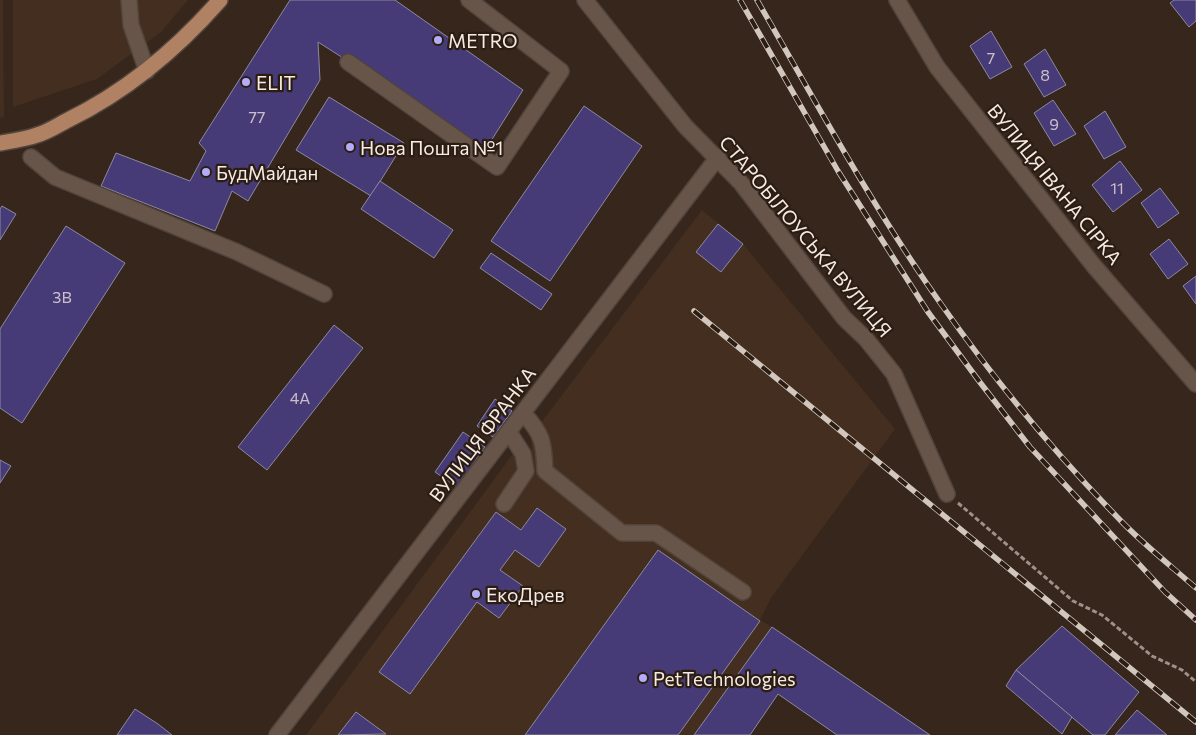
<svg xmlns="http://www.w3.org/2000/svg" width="1196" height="735" viewBox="0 0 1196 735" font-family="Commissioner,sans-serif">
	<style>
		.built { fill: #442e1f }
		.building { fill: #463b77; stroke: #8c8a9f }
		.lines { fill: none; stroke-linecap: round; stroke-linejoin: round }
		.minor-casing { stroke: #51443b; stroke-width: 18 }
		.major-casing { stroke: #51443b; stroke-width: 18 }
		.path { stroke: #9f9189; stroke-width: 3; stroke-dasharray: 5 2.5; stroke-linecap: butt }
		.minor { stroke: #68554a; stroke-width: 15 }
		.major { stroke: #b08162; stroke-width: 15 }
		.rail-casing { stroke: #d2c7bf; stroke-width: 5.5 }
		.rail { stroke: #2c1d12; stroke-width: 4; stroke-dasharray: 11; stroke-linecap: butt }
		.poi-dot { fill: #b5acf8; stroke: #2c1d12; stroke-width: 2 }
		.labels { text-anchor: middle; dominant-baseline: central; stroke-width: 4.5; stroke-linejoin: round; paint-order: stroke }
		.number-label { font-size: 16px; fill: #cabfc9 }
		.poi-label { font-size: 19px; fill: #f6ebe4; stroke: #2c1d12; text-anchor: start }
		.street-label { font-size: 19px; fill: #f6ebe4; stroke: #2c1d12 }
	</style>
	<rect width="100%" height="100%" fill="#36261c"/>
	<g class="built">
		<path d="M0,0H3L4,117L0,118Z"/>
		<path d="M13,0H188L161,32L97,79L13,107Z"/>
		<path d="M702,210L743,244L895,429L771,598L760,620L772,627L694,735H306L512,455L532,454L531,437L537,428Z"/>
	</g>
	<g class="building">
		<path d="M290,0H395L523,90L486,149L318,42L320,80L248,201L232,191L215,231L101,186L116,153L190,181L206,151L199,143Z"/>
		<path d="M1174,0H1196V21L1189,27L1170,3Z"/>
		<path d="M991,31L1012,67L990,79L970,46Z"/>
		<path d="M1045,49L1066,85L1044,97L1024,64Z"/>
		<path d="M329,97L404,143L371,196L296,150Z"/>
		<path d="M1053,100L1076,134L1054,146L1034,113Z"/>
		<path d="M584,106L642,146L550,281L491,241Z"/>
		<path d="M1105,111L1126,147L1104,159L1084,126Z"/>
		<path d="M1120,161L1142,190L1113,212L1092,185Z"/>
		<path d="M380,181L453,230L434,258L361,209Z"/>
		<path d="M1160,188L1179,213L1158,228L1141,203Z"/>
		<path d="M2,206L16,214L0,240V209Z"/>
		<path d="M718,224L743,244L721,272L696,252Z"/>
		<path d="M66,226L125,263L22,423L0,408V329Z"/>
		<path d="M1169,239L1188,264L1168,279L1150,254Z"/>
		<path d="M491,253L552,294L541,310L480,268Z"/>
		<path d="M1196,276V304L1183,286Z"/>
		<path d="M334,325L363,348L267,470L238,447Z"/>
		<path d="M495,399L512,411L493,437L477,426Z"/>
		<path d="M463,432L485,447L457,487L435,472Z"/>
		<path d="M0,460L11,466L0,483Z"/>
		<path d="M537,508L566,529L539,567L515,550L500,570L523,586L499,618L477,602L410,694L379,672L496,512L521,530Z"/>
		<path d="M658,550L760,621L678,735H525Z"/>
		<path d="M1062,626L1139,692L1105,735H1093L1016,670Z"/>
		<path d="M772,627L930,735H837L778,694L750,735H694Z"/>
		<path d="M1016,670L1072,717L1062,734L1006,686Z"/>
		<path d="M135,709L158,724L172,735H117Z"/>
		<path d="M1137,710L1167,735H1115Z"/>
		<path d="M356,712L386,734L338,735Z"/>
	</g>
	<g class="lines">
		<g class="minor-casing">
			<g id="minor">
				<path d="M129,0L131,25L147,71"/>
				<path d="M585,0L685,126L741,183L844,318L866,339L894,374L947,494"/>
				<path d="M897,0L937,67L1094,266L1196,384"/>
				<path d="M348,62L497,167L561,71L469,0"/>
				<path d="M31,157L55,177L237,252L324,294"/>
				<path d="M523,413C543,434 544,443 545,471L622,533H656L743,592"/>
				<path d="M504,504L526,471L523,454L509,432"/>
				<path d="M277,735L718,157"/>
			</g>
		</g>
		<g class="major-casing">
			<path id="major" d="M0,143C12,141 26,139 37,135C48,132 58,125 68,120C127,91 177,49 220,0"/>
		</g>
		<path class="path" d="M958,503L1073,601L1102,615L1152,656L1182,670L1196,682"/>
		<use href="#minor" class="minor"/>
		<use href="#major" class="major"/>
		<g class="rail-casing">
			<g id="rail">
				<path d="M740,0L838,171L928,312L979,381L1030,447L1165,592L1196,620"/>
				<path d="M757,0C816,102 873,208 941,304C996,382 1058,457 1125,525C1147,547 1172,567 1196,588"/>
				<path d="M694,311L1196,722"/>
			</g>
		</g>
		<use href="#rail" class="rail"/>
	</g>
	<g class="poi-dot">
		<circle cx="438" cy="40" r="5"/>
		<circle cx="246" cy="82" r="5"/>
		<circle cx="350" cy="147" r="5"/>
		<circle cx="206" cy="172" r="5"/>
		<circle cx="476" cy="594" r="5"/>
		<circle cx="643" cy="678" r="5"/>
	</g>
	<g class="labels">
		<g class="number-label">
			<text x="991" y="57">7</text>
			<text x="1045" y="74">8</text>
			<text x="257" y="116">77</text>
			<text x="1054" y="123">9</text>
			<text x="1117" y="187">11</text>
			<text x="62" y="296">3В</text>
			<text x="300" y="397">4А</text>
		</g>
		<g class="poi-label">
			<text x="448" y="40">METRO</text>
			<text x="256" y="82">ELIT</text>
			<text x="360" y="147">Нова Пошта №1</text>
			<text x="216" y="172">БудМайдан</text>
			<text x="486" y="594">ЕкоДрев</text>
			<text x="653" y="678">PetTechnologies</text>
		</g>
		<g class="street-label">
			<text transform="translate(1055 184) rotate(51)">ВУЛИЦЯ ІВАНА СІРКА</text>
			<text transform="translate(806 236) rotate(50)">СТАРОБІЛОУСЬКА ВУЛИЦЯ</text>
			<text transform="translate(482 434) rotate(-53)">ВУЛИЦЯ ФРАНКА</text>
		</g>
	</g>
</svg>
